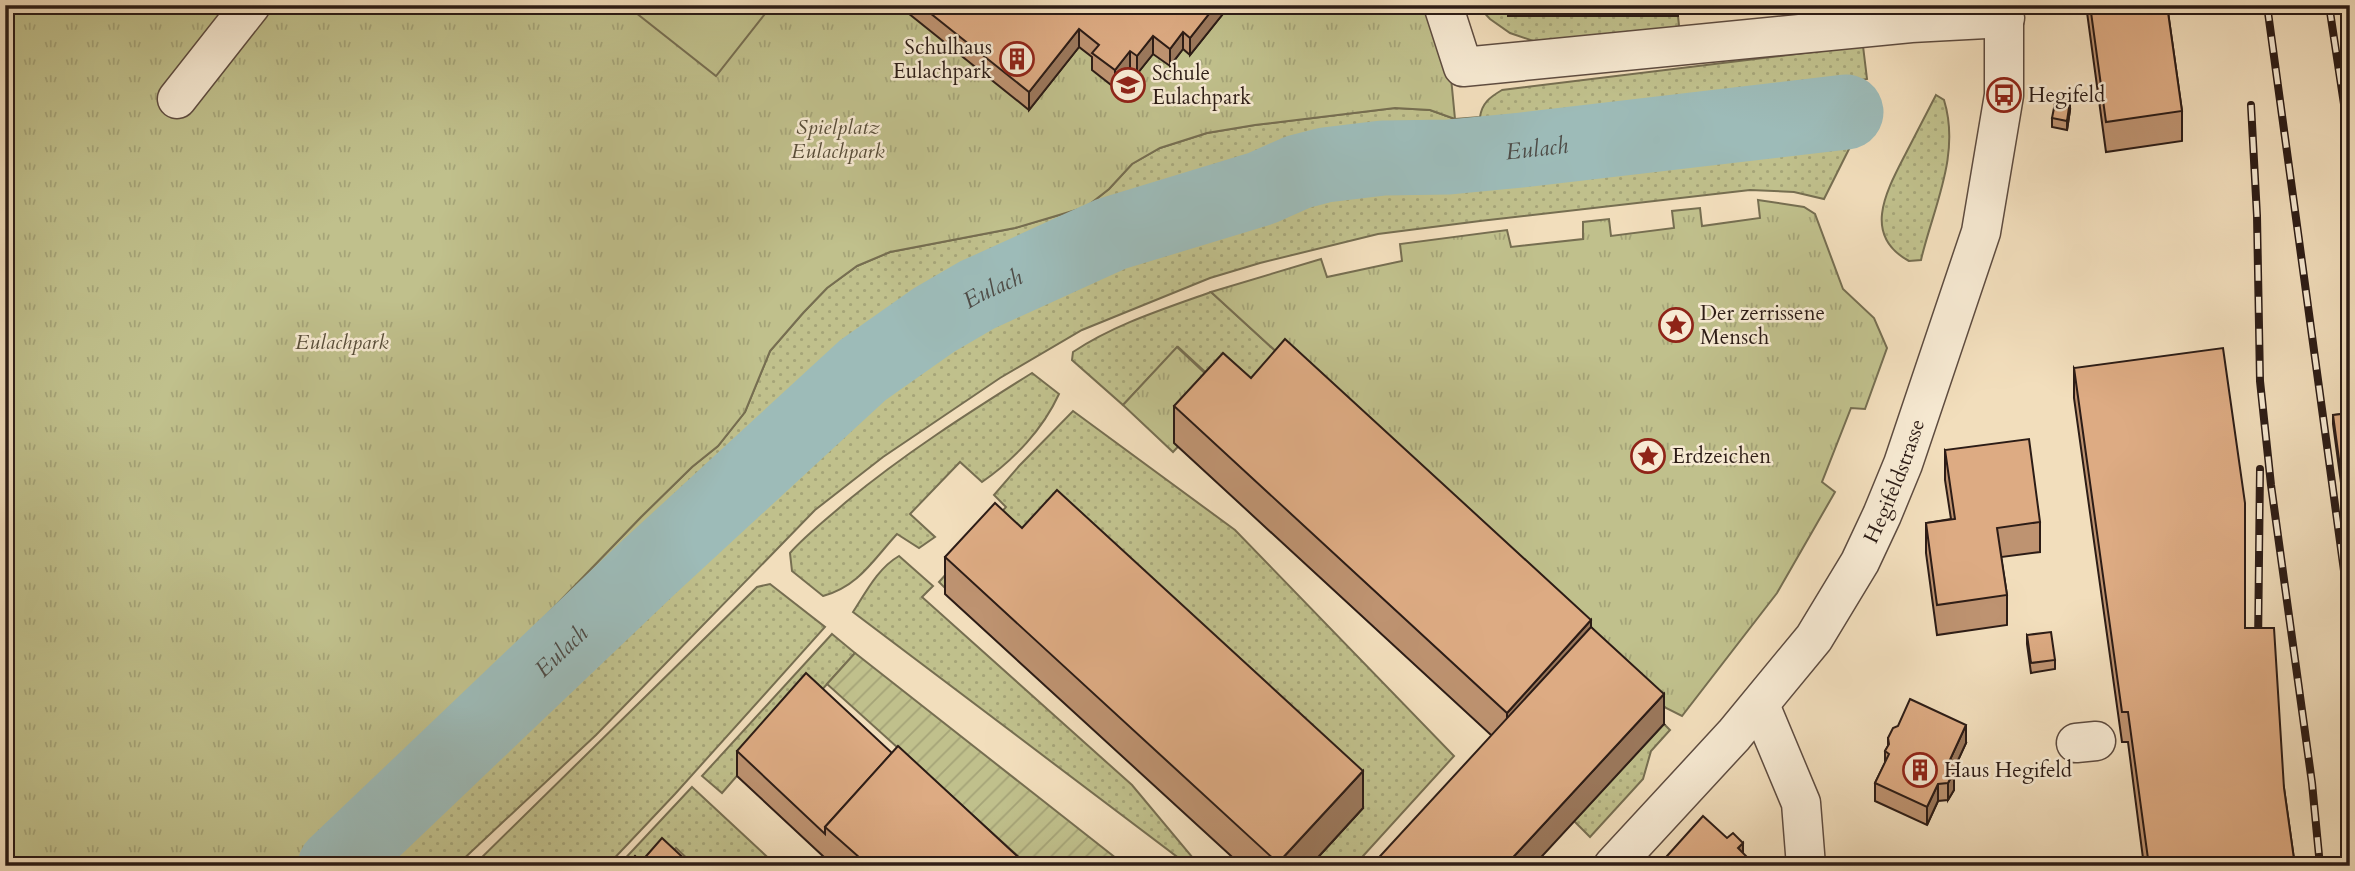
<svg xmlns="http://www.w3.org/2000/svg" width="2355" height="871" viewBox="0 0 2355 871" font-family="Cardo,serif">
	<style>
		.grass { fill: url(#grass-dots); stroke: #766e51; stroke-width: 2 }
		.park { fill: url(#park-tufts); stroke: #766e51; stroke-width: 2 }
		.garden { fill: url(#garden-furrows); stroke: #766e51; stroke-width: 2 }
		.pitch { fill: #c0c08c; stroke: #766e51; stroke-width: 2 }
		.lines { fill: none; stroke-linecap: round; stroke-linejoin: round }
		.river { stroke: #9dbbb8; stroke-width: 75 }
		.minor-casing { stroke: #5e4c40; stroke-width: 41 }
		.minor { stroke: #f7ead3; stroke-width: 38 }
		.rail-casing { stroke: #2c1c16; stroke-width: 8 }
		.rail { stroke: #f7ead3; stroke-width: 5; stroke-dasharray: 16; stroke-linecap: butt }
		.wall { fill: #be9371; stroke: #2c1c16; stroke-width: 2 }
		.shaded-wall { fill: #9b785c; stroke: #2c1c16; stroke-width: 2 }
		.building { fill: #ddab83; stroke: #2c1c16; stroke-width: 2 }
		.labels { text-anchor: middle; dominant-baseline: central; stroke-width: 5; stroke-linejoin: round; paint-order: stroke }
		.poi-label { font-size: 21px; fill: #2c1c16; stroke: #f7ead3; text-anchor: start }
		.park-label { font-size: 21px; font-style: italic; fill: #584d39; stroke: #f7ead3 }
		.street-label { font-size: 21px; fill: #2c1c16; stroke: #f7ead3 }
		.water-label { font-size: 23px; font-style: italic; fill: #4e4c47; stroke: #f7ead3 }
	</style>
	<defs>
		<pattern id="grass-dots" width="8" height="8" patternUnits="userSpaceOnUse" patternTransform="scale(1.75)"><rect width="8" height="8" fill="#c0c08c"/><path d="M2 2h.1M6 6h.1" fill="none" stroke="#a5a478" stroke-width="1.8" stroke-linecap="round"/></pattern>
		<pattern id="park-tufts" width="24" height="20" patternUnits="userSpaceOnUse" patternTransform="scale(1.75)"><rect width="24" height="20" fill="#c0c08c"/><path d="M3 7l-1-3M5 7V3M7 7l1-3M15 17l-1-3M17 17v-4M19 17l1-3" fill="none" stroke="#a5a478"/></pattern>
		<pattern id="garden-furrows" width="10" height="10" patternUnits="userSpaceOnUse" patternTransform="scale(1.75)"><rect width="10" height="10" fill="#c0c08c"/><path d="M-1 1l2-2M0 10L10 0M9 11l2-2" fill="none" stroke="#a5a478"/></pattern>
	</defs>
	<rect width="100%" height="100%" fill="#f2debc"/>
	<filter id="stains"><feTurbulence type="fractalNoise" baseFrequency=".00286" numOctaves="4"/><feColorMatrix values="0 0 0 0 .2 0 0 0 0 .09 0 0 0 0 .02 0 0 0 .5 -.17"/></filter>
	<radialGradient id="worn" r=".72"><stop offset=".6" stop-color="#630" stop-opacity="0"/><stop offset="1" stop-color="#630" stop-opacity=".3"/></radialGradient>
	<g class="grass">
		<path d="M1477,5H1508V16H1678L1680,35L1545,45L1510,33L1490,19Z"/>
		<path d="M1863,46L1867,79L1841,84L1850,147L1824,199L1794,192L1750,190L1480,221L1378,234L1260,263L1210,278L1082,330L1000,378L883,457L815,510L596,735L456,866H291L423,743L641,517L692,467L718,446L745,412L770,351L803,313L827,288L857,266L890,252L1015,228L1086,207L1109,189L1132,164L1160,148L1207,133L1255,125L1395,108L1430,110L1455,119L1480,117C1482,103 1490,97 1502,90Z"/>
		<path d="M1936,95L1944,100C1961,155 1933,208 1921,260L1909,261C1861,235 1887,190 1906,153C1916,134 1926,114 1936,95Z"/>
		<path d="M1211,292L1293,367L1251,414L1178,347L1123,405L1072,360L1073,352C1115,324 1164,309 1211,292Z"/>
		<path d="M1032,373L1059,394C1043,429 1014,460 982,482L960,462L910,514L935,537L919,548L897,534C873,560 859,586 823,596L792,571L790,553C807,534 827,519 846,502C904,454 968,413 1032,373Z"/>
		<path d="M1073,411L1235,530L1454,756L1354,866H1310L1363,807L948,591L939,582L1006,507L994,495L1019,466Z"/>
		<path d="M899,556L933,586L922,597L1132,785L1193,858L1188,865L853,612C866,592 878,568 899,556Z"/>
		<path d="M770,584L825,627L675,794L607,866H473L757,587Z"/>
		<path d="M832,634L855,653L811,702L805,698L722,793L702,776Z"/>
		<path d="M1664,724L1670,730L1651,751L1643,779L1590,837L1574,821Z"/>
		<path d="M692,787L777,866H695L676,848L659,866H618Z"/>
	</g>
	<g class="park">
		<path d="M5,5H1428L1449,57L1455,119L1430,110L1395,108L1255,125L1207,133L1160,148L1132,164L1109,189L1086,207L1015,228L890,252L857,266L827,288L803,313L770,351L745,412L718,446L692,467L641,517L423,743L291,866H5Z"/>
		<path d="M1758,200L1804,207L1815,214L1843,289L1874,318L1887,348L1865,409L1851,408L1822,482L1835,492L1777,593L1682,716L1666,708L1211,292L1321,259L1327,277L1402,261L1400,244L1507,230L1511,247L1583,239V222L1609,219L1611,236L1674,228L1672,211L1700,208L1702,226L1760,218Z"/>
		<path d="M1177,347L1227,394L1173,452L1123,405Z"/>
	</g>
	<path class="garden" d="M855,653L1126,866H1029L827,684Z"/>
	<path class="pitch" d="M626,5H772L716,76Z"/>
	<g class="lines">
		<path class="river" id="s1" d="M335,866L649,567L863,370L934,320L977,295L1111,234L1262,188L1298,172L1325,165L1383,158L1449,157L1522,150L1846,112"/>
		<g class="minor-casing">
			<g id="minor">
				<path d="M1443,5L1463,67L1911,23L2005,18"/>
				<path d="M177,99L251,5"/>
				<path d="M1760,705L1801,803L1806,866"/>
				<path d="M2076,743L2096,741"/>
				<path id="s2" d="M1613,866L1734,735L1814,638L1860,562L1882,515L1903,464L1981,232L2004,95V5"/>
			</g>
		</g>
		<use href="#minor" class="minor"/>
		<g class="rail-casing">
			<g id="rail">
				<path d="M2267,5L2350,615"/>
				<path d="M2329,5L2350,144"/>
				<path d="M2251,105L2257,216L2260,381L2271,485L2312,783L2320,866"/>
				<path d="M2258,647L2260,469"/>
			</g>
		</g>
		<use href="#rail" class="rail"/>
	</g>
	<g class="wall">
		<path d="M898,5H1230L1190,55L1183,49L1170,66L1153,54L1137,74L1130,69L1115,88L1092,70V57L1079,47L1029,110Z"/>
		<rect x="1508" y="5" width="170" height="11"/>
		<path d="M2086,5H2167L2182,111V141L2106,152Z"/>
		<path d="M2070,110L2067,130L2052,127V118Z"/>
		<path d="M2074,368L2245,628L2284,788L2295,866H2144L2128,742H2122L2074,398Z"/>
		<path d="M1251,378L1591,627L1664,724L1491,735L1174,443V406Z"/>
		<path d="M2350,413V549L2333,424V415Z"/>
		<path d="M1945,450L2040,522V552L2001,557L2007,595V625L1937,635L1926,553V523L1951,519L1945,480Z"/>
		<path d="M1022,528L1363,808L1310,866H1242L945,594V557Z"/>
		<path d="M2027,635L2055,660V669L2031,673L2027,644Z"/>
		<path d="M1888,738L1966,743L1953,771L1954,790L1948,800L1938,801L1927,825L1875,801V783L1885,763V751L1888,746Z"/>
		<path d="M737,751L892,753L1028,866H828L825,864V858L737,776Z"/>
	</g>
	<g class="shaded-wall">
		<path d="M1216,5H1230L1190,55V38Z"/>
		<path d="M1079,29V47L1029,110V92Z"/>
		<path d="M1183,32V49L1170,66V49Z"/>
		<path d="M1153,36V54L1137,74V56Z"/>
		<path d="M1130,51V69L1115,88V70Z"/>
		<path d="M2070,101V110L2067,130V121Z"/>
		<path d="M1591,620V657L1507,749V713Z"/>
		<path d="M1664,694V724L1533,866H1505Z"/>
		<path d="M1966,725V743L1948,782V764Z"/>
		<path d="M1363,771V808L1310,866H1278V863Z"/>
		<path d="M1954,772V790L1948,800V783Z"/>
		<path d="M1938,784V801L1927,825V807Z"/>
		<path d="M1743,843V860L1738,848Z"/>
	</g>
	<g class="building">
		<path d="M920,5H1216L1190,38L1183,32L1170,49L1153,36L1137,56L1130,51L1115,70L1092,53L1099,45L1079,29L1029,92Z"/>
		<path d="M2090,5H2167L2182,111L2106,122Z"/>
		<path d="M2056,98L2070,101L2067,121L2052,118Z"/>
		<path d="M1285,339L1591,620L1507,713L1174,406L1223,353L1251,378Z"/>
		<path d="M2223,348L2245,503V628H2274L2284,788L2295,866H2149L2128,712H2122L2074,368Z"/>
		<path d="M2350,413V540L2333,415Z"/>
		<path d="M2029,439L2040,522L1997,528L2007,595L1937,605L1926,523L1955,519L1945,450Z"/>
		<path d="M1057,490L1363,771L1278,863L945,557L995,503L1022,528Z"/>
		<path d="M1591,627L1664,694L1505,866H1371Z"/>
		<path d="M2051,632L2055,660L2031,663L2027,635Z"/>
		<path d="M806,673L892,753L825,827V834L737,751Z"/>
		<path d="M1910,699L1966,725L1948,764L1954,772L1948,783L1938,784L1927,807L1875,783L1889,754L1885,751L1889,744L1888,738L1893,728L1898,726Z"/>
		<path d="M898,746L1028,866H869L825,827Z"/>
		<path d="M1703,816L1727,838L1733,833L1743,843L1738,848L1749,859L1743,866H1658Z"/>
		<path d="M662,838L692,866H626L635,856L641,862Z"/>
	</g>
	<defs>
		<g id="building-ring" transform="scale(1.75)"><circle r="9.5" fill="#f7ead3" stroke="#8f2418" stroke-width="1.5"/><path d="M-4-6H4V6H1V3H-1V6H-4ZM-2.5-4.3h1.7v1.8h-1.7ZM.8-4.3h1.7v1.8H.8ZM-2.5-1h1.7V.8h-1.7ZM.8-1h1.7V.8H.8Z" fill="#8f2418"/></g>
		<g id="school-ring" transform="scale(1.75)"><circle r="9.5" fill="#f7ead3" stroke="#8f2418" stroke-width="1.5"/><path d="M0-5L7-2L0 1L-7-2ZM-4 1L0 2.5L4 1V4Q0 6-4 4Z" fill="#8f2418"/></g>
		<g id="bus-ring" transform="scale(1.75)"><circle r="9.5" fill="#f7ead3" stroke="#8f2418" stroke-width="1.5"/><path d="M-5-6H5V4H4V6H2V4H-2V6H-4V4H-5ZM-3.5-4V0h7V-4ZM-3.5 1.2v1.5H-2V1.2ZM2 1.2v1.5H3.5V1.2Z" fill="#8f2418"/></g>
		<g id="sight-ring" transform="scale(1.75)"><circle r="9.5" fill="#f7ead3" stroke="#8f2418" stroke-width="1.5"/><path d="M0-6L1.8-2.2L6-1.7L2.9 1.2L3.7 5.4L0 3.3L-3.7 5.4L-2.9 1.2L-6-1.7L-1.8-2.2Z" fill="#8f2418"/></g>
	</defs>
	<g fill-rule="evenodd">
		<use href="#building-ring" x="1017" y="59"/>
		<use href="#school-ring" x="1128" y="85"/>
		<use href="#bus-ring" x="2004" y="95"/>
		<use href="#sight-ring" x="1676" y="325"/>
		<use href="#sight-ring" x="1648" y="456"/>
		<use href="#building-ring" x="1920" y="770"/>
	</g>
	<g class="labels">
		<g class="poi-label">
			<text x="992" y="47" text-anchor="end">Schulhaus<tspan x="992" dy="24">Eulachpark</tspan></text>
			<text x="1152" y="73">Schule<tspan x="1152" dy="24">Eulachpark</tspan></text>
			<text x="2028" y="95">Hegifeld</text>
			<text x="1700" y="313">Der zerrissene<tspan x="1700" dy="24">Mensch</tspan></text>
			<text x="1672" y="456">Erdzeichen</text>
			<text x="1944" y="770">Haus Hegifeld</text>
		</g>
		<g class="park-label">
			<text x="838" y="127">Spielplatz<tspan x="838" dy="24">Eulachpark</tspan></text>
			<text x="342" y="342">Eulachpark</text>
		</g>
		<g class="street-label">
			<text stroke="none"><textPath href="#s2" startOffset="481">Hegifeldstrasse</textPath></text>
		</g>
		<g class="water-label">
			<text stroke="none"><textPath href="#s1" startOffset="1446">Eulach</textPath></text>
			<text stroke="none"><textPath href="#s1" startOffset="878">Eulach</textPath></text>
			<text stroke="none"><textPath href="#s1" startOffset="312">Eulach</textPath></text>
		</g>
	</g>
	<rect width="2355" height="871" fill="none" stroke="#f2debc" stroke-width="28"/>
	<rect x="7" y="7" width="2341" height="857" fill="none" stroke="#2c1c16" stroke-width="3.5"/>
	<rect x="14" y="14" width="2327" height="843" fill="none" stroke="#2c1c16" stroke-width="2"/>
	<rect width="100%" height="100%" filter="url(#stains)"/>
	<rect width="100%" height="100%" fill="url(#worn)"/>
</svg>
